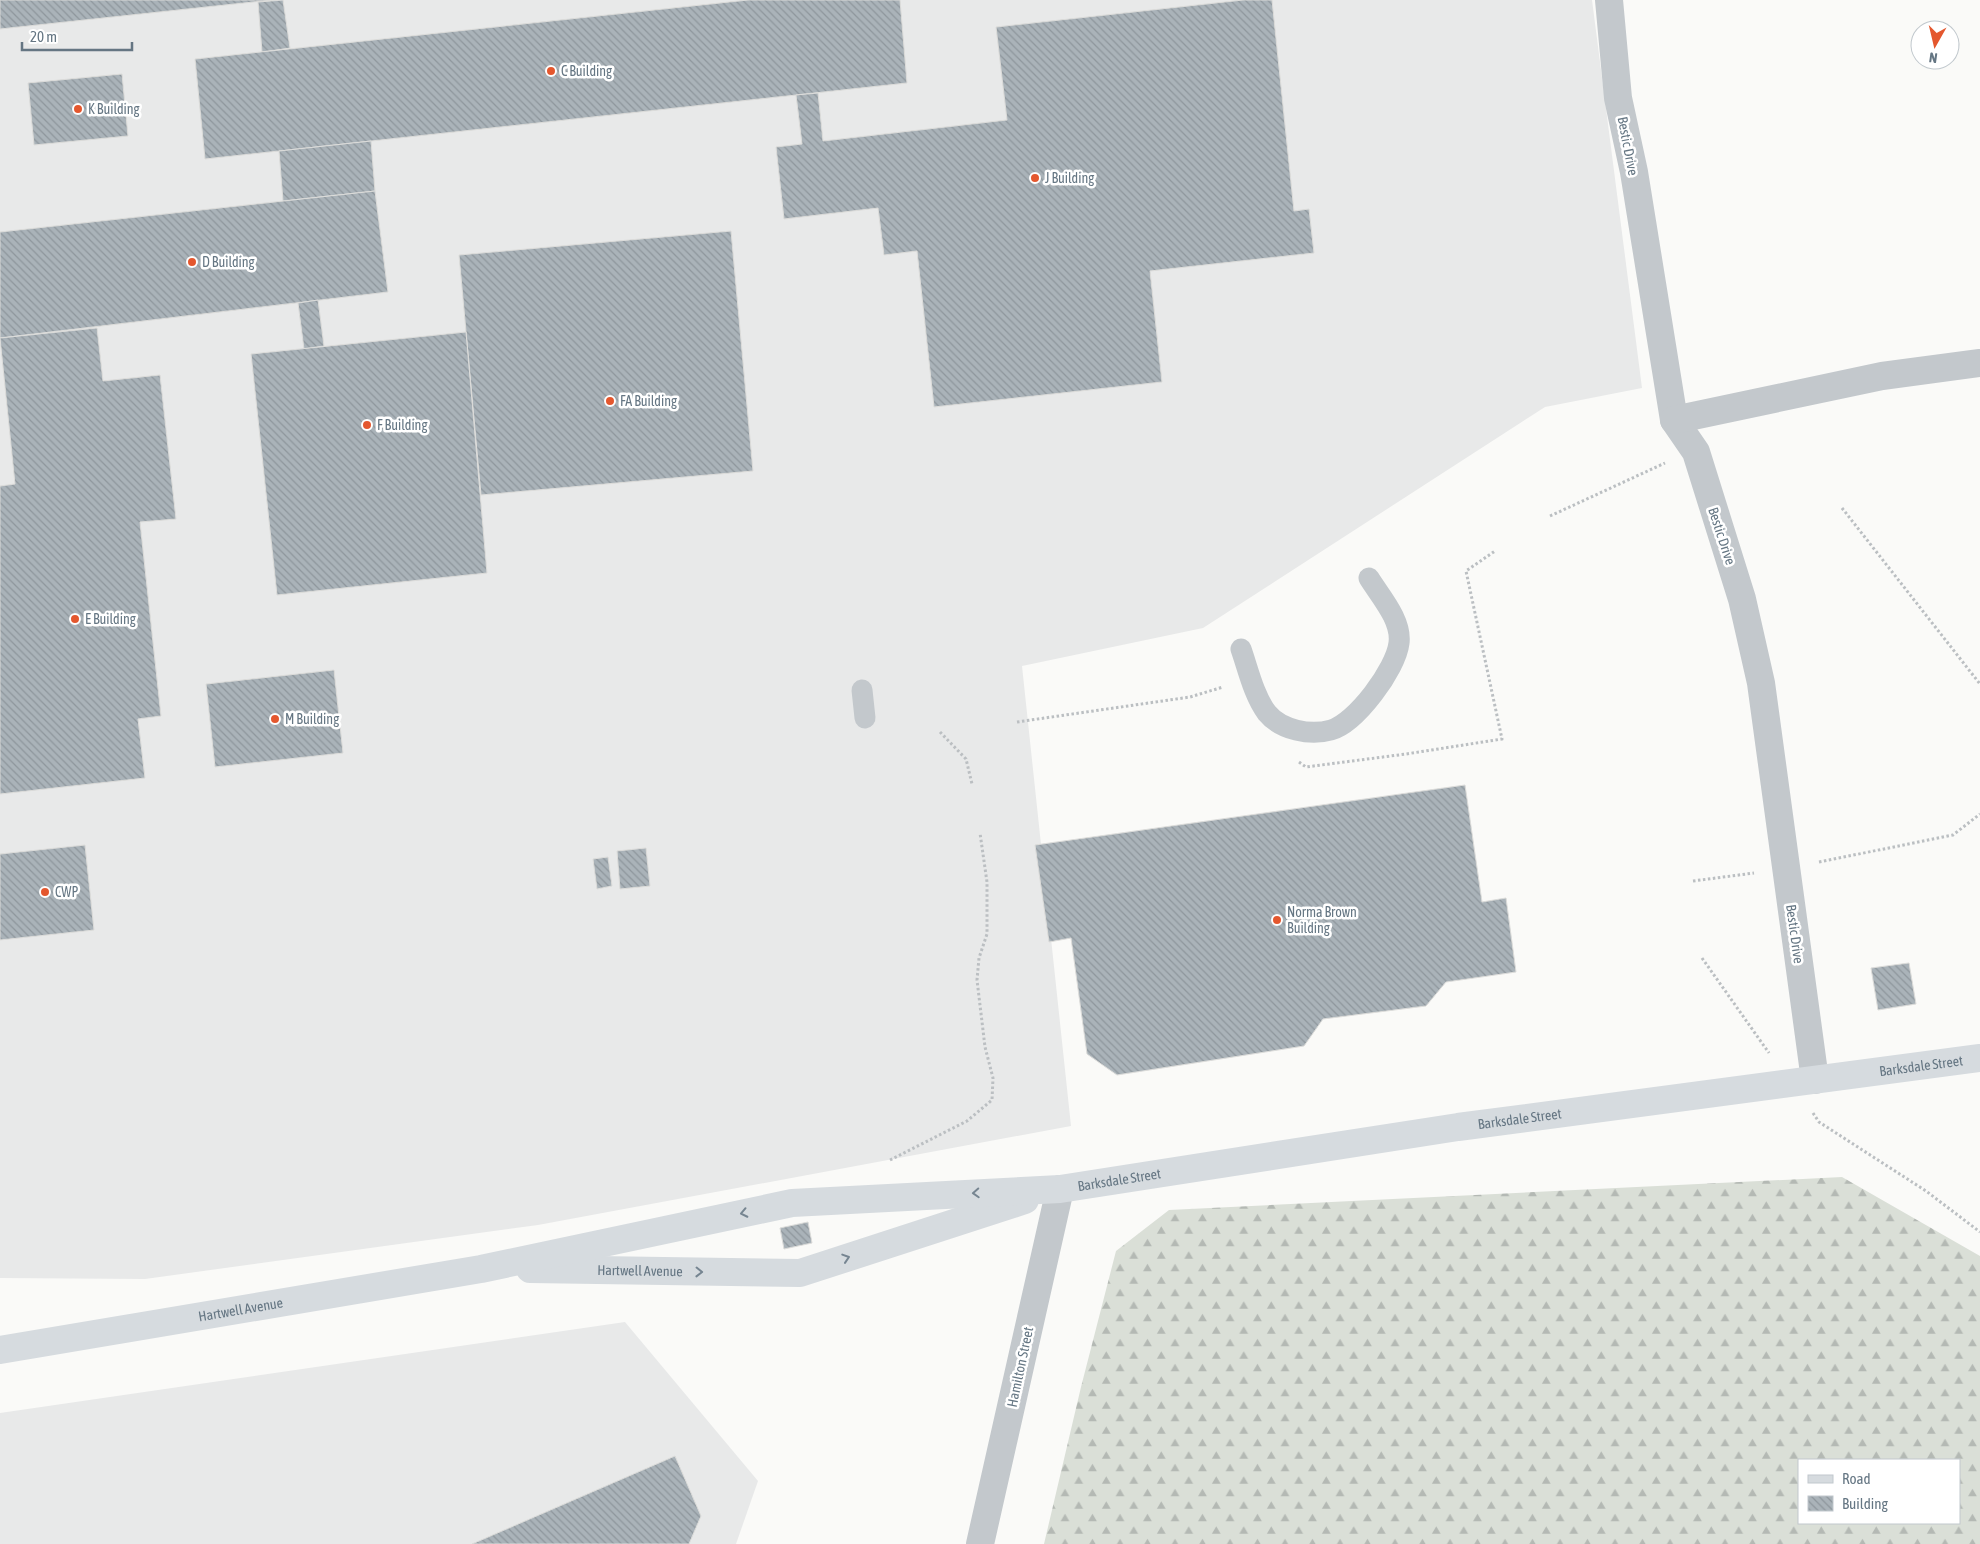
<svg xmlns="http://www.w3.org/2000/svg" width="1980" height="1544" viewBox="0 0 1980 1544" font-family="'Asap Condensed',sans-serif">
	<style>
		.built { fill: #e8e9e9 }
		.forest { fill: url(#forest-firs); fill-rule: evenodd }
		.building { fill: url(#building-back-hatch); stroke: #dcdcda }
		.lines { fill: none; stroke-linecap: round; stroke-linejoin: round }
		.path { stroke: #bbbfc2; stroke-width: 3; stroke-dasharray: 2.5 2.5; stroke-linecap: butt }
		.lane { stroke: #c3c8cc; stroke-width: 21 }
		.street { stroke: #c3c8cc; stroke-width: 28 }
		.secondary { stroke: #d6dbdf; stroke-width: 28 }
		.oneway { stroke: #768591 }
		.poi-dot { fill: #e4572e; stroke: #fff; stroke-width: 2 }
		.labels { text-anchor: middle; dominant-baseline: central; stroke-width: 5; stroke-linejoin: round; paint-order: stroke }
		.poi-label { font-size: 14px; fill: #657683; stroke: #fff; text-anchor: start }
		.street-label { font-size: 14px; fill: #657683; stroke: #fff }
	</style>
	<defs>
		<pattern id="forest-firs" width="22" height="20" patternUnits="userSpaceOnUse" patternTransform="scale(1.25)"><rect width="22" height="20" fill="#dadfd7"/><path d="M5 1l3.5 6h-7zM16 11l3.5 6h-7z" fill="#b4b9b4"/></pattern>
		<pattern id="building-back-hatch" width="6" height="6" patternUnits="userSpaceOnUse" patternTransform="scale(1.25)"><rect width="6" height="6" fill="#aab3b9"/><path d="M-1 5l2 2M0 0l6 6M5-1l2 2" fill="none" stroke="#8e969c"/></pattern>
	</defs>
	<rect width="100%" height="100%" fill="#fafaf8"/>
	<g class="built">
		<path d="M0,0H1592L1642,388L1545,407L1203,628L1022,666L1071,1126L538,1225L145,1279L0,1278Z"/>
		<path d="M625,1322L758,1481L736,1544H0V1413Z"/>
	</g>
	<path class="forest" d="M1842,1177L1980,1256V1544H1044L1081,1387L1116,1251L1169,1210ZM1799,1460H1959V1523H1799Z"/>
	<g class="building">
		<path d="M0,0H272L0,29Z"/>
		<path d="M283,0L290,48L262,52L258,2Z"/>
		<path d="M748,0H900L907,83L205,159L195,59Z"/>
		<path d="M1243,0H1272L1294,211L1309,209L1314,253L1150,271L1162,382L934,407L917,251L884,255L878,208L784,219L776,147L802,144L796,95L818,93L823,141L1007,120L996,27Z"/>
		<path d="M122,74L128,136L34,145L28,83Z"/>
		<path d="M371,141L375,191L283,201L279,151Z"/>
		<path d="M375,191L388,292L0,338V232Z"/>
		<path d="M731,231L753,471L481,495L459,255Z"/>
		<path d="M318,300L324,346L304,349L298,303Z"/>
		<path d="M97,328L103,381L160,375L176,519L140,522L161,716L138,719L145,778L0,794V486L15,484L0,338Z"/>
		<path d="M466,332L487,573L277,595L251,354Z"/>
		<path d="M334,670L343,753L215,767L206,684Z"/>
		<path d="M1465,785L1482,902L1506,898L1516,972L1446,982L1426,1006L1323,1019L1304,1046L1117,1075L1087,1054L1071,938L1049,942L1035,845Z"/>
		<path d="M85,845L94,930L0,940V854Z"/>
		<path d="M646,848L650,886L620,889L617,851Z"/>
		<path d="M608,857L612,886L597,889L593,859Z"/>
		<path d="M1909,963L1916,1004L1878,1010L1871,968Z"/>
		<path d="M808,1222L812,1243L784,1249L780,1228Z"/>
		<path d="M675,1456L701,1516L689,1544H472Z"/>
	</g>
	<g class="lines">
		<g class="path">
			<path d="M1842,508L1980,684"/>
			<path d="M1550,516L1665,463"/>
			<path d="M1017,722L1190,697L1223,687"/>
			<path d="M940,732L966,759L972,784"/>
			<path d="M1299,762L1306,767L1406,754L1502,739L1466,571L1495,551"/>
			<path d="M1819,862L1953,835L1980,814"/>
			<path d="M1693,881L1754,873"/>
			<path d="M1702,958L1769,1053"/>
			<path d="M1813,1113L1819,1122L1926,1191L1980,1232"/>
			<path d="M890,1160L967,1121L992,1100L993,1078L985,1047L977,980L979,958L987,934V882L980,833"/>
		</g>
		<g class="lane">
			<path d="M1241,649C1248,669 1254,696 1267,713C1281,730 1310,736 1331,730C1356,723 1396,669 1399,643C1402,620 1380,596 1369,578"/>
			<path d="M862,690L865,718"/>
		</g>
		<g class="street">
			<path d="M1609,0L1618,98L1634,172L1674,420L1696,452L1742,599L1761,683L1815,1080"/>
			<path d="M1674,420L1882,376L1980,363"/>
			<path d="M980,1544L1060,1189"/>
		</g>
		<g class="secondary">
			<path id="s1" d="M530,1269L800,1273L1025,1200"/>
			<path id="s2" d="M0,1350L481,1269L792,1203L1060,1189L1458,1127L1980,1058"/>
		</g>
	</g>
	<defs><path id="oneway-chevron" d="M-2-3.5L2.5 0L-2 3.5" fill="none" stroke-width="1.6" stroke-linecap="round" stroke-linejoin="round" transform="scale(1.25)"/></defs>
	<g class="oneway">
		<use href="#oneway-chevron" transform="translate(976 1193) rotate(177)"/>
		<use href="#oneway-chevron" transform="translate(744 1213) rotate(168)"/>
		<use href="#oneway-chevron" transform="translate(846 1258) rotate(-18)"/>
		<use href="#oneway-chevron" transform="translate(699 1272) rotate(1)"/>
	</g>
	<g class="poi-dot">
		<circle cx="551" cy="71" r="5"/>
		<circle cx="78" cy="109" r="5"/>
		<circle cx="1035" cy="178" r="5"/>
		<circle cx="192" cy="262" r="5"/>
		<circle cx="610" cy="401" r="5"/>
		<circle cx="367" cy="425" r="5"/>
		<circle cx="75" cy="619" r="5"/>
		<circle cx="275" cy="719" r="5"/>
		<circle cx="45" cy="892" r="5"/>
		<circle cx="1277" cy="920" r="5"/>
	</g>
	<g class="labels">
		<g class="poi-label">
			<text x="561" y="71">C Building</text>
			<text x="88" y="109">K Building</text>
			<text x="1045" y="178">J Building</text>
			<text x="202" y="262">D Building</text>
			<text x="620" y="401">FA Building</text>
			<text x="377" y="425">F Building</text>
			<text x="85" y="619">E Building</text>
			<text x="285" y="719">M Building</text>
			<text x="55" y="892">CWP</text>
			<text x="1287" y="912">Norma Brown<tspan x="1287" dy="16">Building</tspan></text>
		</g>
		<g class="street-label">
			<text transform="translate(1628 146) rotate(79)">Bestic Drive</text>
			<text transform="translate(1722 536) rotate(72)">Bestic Drive</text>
			<text transform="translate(1795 934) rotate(82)">Bestic Drive</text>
			<text stroke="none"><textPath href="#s2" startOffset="1944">Barksdale Street</textPath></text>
			<text stroke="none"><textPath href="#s2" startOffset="1539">Barksdale Street</textPath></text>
			<text stroke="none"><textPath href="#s2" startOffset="1134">Barksdale Street</textPath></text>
			<text stroke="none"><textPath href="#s1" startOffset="110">Hartwell Avenue</textPath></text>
			<text stroke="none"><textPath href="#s2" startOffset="244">Hartwell Avenue</textPath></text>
			<text transform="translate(1020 1367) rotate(-78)">Hamilton Street</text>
		</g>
	</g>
	<rect x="1798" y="1459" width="162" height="65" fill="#ffffff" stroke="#c1c8cd"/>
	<rect x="1808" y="1475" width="25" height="8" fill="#d6dbdf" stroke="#c1c8cd"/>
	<text x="1842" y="1484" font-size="15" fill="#657683">Road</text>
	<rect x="1808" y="1496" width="25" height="15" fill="url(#building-back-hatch)" stroke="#c1c8cd"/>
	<text x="1842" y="1509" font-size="15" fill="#657683">Building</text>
	<g transform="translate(1935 45) rotate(188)"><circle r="24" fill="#ffffff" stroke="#c1c8cd"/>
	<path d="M0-4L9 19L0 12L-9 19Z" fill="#e4572e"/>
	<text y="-8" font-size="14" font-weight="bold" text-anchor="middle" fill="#657683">N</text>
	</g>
	<path d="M22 42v8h110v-8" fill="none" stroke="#657683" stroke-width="2.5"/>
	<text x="30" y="42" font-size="15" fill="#657683" stroke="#ffffff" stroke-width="4" paint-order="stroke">20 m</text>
</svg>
